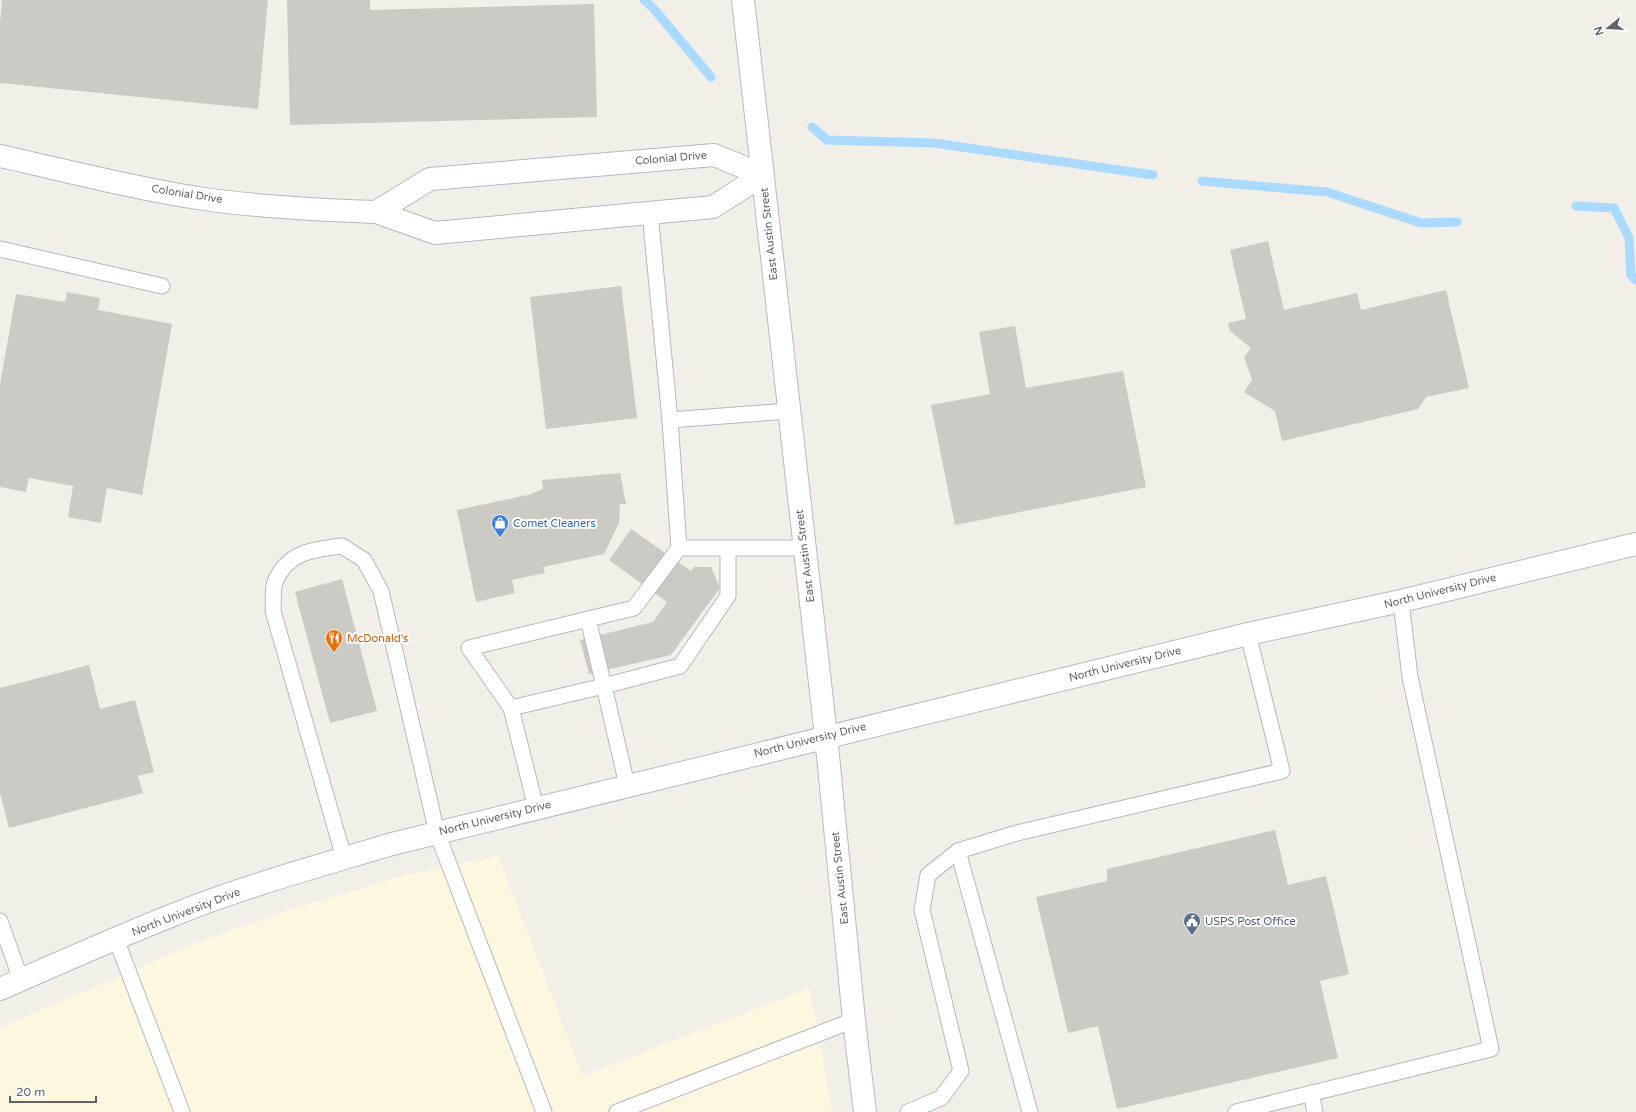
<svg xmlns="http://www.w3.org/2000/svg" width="1636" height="1112" viewBox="0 0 1636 1112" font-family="'Varela Round',sans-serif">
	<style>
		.commercial { fill: #fef7e0 }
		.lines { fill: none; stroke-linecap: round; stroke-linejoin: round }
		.stream { stroke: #aadaff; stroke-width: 9 }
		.building { fill: #cccac5 }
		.lane-casing { stroke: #b5b8bc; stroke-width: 17 }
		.street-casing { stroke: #b5b8bc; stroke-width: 24 }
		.secondary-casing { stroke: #b6babf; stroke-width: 24 }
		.lane { stroke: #fff; stroke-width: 15 }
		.street { stroke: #fff; stroke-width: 22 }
		.secondary { stroke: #fff; stroke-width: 22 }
		.labels { text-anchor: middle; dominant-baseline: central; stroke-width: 4; stroke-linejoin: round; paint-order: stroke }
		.street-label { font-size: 11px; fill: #5f6368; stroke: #fff }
		.shop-label { font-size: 11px; fill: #366cbe; stroke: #fff; text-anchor: start }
		.food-label { font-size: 11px; fill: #c56008; stroke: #fff; text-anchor: start }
		.service-label { font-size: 11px; fill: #4e5e75; stroke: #fff; text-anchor: start }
	</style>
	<rect width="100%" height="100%" fill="#f1efe8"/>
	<path class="commercial" d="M498,856L583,1076L810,988L832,1112H0V1028L196,943L289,910L399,877Z"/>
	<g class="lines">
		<g class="stream">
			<path d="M644,0L653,8L711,77"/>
			<path d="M812,127L827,140L934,143L1153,175"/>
			<path d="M1202,181L1327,192L1421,223L1457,222"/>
			<path d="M1576,206L1614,208L1629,238L1631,275L1636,280"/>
		</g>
	</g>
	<g class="building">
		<path d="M2,0H268L258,109L0,83V23Z"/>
		<path d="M287,0H370V10L594,4L597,117L290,125Z"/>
		<path d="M1268,241L1284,310L1357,293L1361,310L1446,290L1469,388L1426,397L1418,409L1282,441L1275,411L1244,392L1252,380L1244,357L1251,348L1230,331L1228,323L1246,319L1230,250Z"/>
		<path d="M621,286L637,418L546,429L530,297Z"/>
		<path d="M67,292L100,298L98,310L172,324L142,495L107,488L101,523L68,517L73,486L29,478L26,492L0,487V385L16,294L65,302Z"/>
		<path d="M1015,326L1026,388L1123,371L1146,487L955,525L931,405L990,394L979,332Z"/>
		<path d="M620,473L626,504H620L619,523L604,554L543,567L545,573L512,580L515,593L476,602L457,510L528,495L543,489L542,480Z"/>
		<path d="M631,529L691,571L694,567H711L720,588L671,655L589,674L580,640L653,622L667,602L609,560Z"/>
		<path d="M342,579L377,711L330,723L295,592Z"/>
		<path d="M89,665L100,709L135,700L154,772L138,776L143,793L9,828L0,793V688Z"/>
		<path d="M1275,830L1288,885L1326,876L1349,974L1320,981L1338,1058L1117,1109L1098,1026L1068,1033L1036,897L1107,881V869Z"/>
	</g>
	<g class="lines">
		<g class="lane-casing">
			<g id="lane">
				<path d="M650,213L670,420L679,548H804"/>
				<path d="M0,249L162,286"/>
				<path d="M670,420L789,411"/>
				<path d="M588,619L604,686L680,666L728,596V548"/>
				<path d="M511,708L469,648L634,608L679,548"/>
				<path d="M536,808L511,708L604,686L627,785"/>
				<path d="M344,858L273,611C274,602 272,590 275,582C287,552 314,549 342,546L364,560L381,591L437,833L544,1112"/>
				<path d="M0,921L21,980"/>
				<path d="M116,939L182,1112"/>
				<path d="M1311,1093L1315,1112"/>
				<path d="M617,1112L854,1020"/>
				<path d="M908,1112L941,1098L961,1071L922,910L928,875L958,851"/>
				<path d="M1030,1112L958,851L1017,833L1282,771L1248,634"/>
				<path d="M1236,1112L1491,1049L1410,677L1401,601"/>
			</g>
		</g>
		<g class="street-casing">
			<g id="street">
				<path d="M714,155L763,175L713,207L435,233L376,212L430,179Z"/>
				<path d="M0,156C68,171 136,189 204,199C261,207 319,210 376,212"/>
			</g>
		</g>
		<g class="secondary-casing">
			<g id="secondary">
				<path d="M743,0L826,736L854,1020L865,1112"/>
				<path d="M0,989C57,964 115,938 173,915C245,886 319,866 392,844L1248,634L1401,601L1636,544"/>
			</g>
		</g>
		<use href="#lane" class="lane"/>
		<use href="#street" class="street"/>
		<use href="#secondary" class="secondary"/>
	</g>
	<defs>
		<g id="shop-pin" transform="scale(0.9)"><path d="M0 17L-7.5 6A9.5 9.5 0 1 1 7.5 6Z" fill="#3f7fe0" stroke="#fff"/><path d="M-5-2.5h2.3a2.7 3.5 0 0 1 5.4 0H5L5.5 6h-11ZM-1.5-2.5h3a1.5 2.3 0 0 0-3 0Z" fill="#fff"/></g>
		<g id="restaurant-pin" transform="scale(0.9)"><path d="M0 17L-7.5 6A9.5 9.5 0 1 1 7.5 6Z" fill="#e8710a" stroke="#fff"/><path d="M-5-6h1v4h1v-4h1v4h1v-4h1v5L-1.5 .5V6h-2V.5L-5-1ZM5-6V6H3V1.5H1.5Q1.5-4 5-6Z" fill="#fff"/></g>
		<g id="civic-pin" transform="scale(0.9)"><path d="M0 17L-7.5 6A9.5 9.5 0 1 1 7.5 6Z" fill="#5c6f8a" stroke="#fff"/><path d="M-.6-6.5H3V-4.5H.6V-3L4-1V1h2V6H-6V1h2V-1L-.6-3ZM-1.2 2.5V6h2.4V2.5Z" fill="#fff"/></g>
	</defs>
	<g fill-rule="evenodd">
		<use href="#shop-pin" x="500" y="523"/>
		<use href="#restaurant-pin" x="334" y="638"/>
		<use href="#civic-pin" x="1192" y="921"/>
	</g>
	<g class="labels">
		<g class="street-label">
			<text transform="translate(671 158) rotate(-5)">Colonial Drive</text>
			<text transform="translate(187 194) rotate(9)">Colonial Drive</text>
			<text transform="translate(769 234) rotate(-96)">East Austin Street</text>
			<text transform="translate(805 556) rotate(-97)">East Austin Street</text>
			<text transform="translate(1440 591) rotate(-14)">North University Drive</text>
			<text transform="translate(1125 664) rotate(-14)">North University Drive</text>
			<text transform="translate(810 740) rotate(-14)">North University Drive</text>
			<text transform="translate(495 818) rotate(-14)">North University Drive</text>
			<text transform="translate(840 878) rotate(-96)">East Austin Street</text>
			<text transform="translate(186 912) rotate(-21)">North University Drive</text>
		</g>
		<g class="shop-label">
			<text x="513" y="523">Comet Cleaners</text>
		</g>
		<g class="food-label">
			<text x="347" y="638">McDonald's</text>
		</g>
		<g class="service-label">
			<text x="1205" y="921">USPS Post Office</text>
		</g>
	</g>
	<g transform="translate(1608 28) rotate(252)" stroke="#ffffff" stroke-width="3" paint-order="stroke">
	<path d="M0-3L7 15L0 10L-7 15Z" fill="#5f6368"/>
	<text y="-6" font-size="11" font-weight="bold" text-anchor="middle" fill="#5f6368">N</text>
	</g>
	<path d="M10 1096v6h86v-6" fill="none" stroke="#5f6368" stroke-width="2"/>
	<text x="16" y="1096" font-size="12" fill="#5f6368" stroke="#ffffff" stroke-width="3" paint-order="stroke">20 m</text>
</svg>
